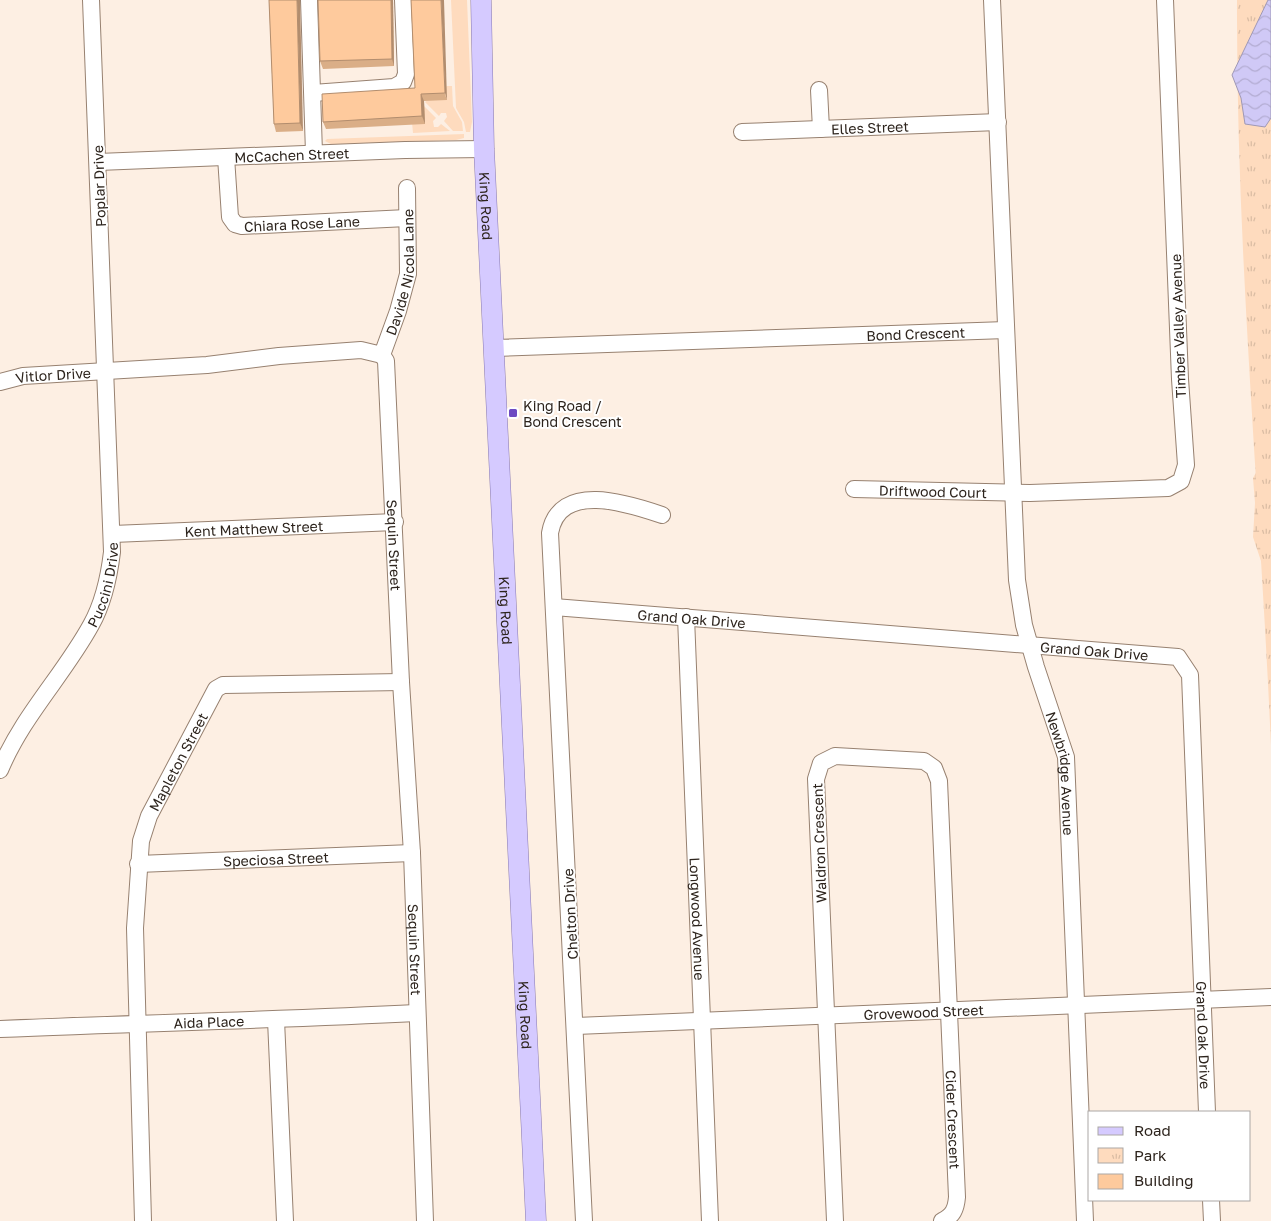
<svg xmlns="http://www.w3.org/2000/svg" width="1271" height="1221" viewBox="0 0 1271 1221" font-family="'Golos Text',sans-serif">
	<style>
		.grass { fill: #fedbbe }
		.wetland { fill: url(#wetland-marsh) }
		.park { fill: url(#park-tufts) }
		.water { fill: url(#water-waves); stroke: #9f98b5 }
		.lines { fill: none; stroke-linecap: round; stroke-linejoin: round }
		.minor-casing { stroke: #978170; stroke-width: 18 }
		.major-casing { stroke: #8879b0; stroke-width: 21 }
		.minor { stroke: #fff; stroke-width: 16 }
		.major { stroke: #d5caff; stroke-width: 20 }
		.wall { fill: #daae87 }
		.shaded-wall { fill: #b28d6e }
		.building { fill: #feca9d; stroke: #b28d6e }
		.poi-dot { fill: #6d4ac2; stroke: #fff; stroke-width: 2 }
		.labels { text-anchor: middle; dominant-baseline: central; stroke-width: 4; stroke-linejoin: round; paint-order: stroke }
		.street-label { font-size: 14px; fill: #2d241d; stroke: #fff }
		.poi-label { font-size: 14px; fill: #2d241d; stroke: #fff; text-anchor: start }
	</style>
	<defs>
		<pattern id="wetland-marsh" width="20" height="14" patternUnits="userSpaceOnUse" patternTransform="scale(1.25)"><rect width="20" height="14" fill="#fedbbe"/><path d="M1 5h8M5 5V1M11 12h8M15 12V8" fill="none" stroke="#dabca3"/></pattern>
		<pattern id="park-tufts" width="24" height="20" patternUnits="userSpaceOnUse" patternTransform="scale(1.25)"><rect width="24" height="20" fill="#fedbbe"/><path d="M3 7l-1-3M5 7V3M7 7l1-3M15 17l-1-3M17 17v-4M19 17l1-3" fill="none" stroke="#dabca3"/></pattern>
		<pattern id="water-waves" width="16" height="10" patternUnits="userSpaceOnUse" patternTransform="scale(1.25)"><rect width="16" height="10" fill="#d0c9f6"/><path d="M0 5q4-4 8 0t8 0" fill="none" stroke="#b3acd2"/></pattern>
	</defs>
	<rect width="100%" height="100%" fill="#fdefe3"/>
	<g class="grass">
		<path d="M451,0H467L472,122L470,132H466L464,122L456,108Z"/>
		<path d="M447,86H452L453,106L462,122L463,131H453L444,121L447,117L446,113H441L439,116L425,102Z"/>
		<path d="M409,91L436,118L433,121L434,127H438L441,124L450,131L413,133Z"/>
		<path d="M464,134V138L456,140L333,145L325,141L327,139Z"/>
	</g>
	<path class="wetland" d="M1271,445L1263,567L1253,537L1255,503L1253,478Z"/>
	<path class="park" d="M1237,0H1271V745C1260,497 1236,249 1237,0Z"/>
	<path class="water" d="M1268,0H1271V118L1265,127L1245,124L1241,98L1232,75Z"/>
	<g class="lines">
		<g class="minor-casing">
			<g id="minor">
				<path d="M309,0L314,153"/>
				<path id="s1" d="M992,0L1017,580L1024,625L1036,667L1066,757L1085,1221"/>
				<path d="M819,90L821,129"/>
				<path d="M313,93L394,87L403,82L406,74L403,0"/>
				<path id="s2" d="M742,132L998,122"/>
				<path id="s3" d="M226,157L230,217L235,224L242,226L407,218"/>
				<path id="s4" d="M98,162L405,150L484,149"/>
				<path id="s5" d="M495,348L1006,330"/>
				<path id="s6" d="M382,355L398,311L408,274L407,188"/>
				<path id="s7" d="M0,382L23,376L207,365L279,356L361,350L382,355L386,361L401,682L412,853L425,1221"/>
				<path id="s8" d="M854,489L1030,493L1168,488L1181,481L1186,465L1180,379L1165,0"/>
				<path id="s9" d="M113,534L395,522"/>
				<path id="s10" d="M554,607L1178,657L1190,675L1207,1112"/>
				<path id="s11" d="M686,617L710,1221"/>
				<path id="s12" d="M0,770C23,715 63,676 91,625C104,602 109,577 112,552L91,0"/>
				<path id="s13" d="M138,864L412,853"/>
				<path d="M276,1020L285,1221"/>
				<path id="s14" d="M576,1026L1271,997"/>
				<path id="s15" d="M0,1029C139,1023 278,1020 416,1013"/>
				<path d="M1211,1200L1212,1221"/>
				<path id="s16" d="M143,1221L135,928L141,841L149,816L216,689L223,685L401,682"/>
				<path d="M584,1221L550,533C559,481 627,503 662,515"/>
				<path id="s17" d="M835,1221L816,779L821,763L835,756L924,761L934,768L939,781L957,1197C956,1209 953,1216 942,1221"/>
			</g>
		</g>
		<g class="major-casing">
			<g id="major">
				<path id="s18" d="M481,0L484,149L536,1221"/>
			</g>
		</g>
		<use href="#minor" class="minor"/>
		<use href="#major" class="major"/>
	</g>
	<g class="wall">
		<path d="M269,0L303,131L276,132L274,124Z"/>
		<path d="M393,0L394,66L323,69L320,61Z"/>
		<path d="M411,0L447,100L424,101L425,124L326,129L323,122L415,88Z"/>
	</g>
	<g class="shaded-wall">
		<path d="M297,0H300L303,131L300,123Z"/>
		<path d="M391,0H393L394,66L392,59Z"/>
		<path d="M441,0H444L447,100L445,93Z"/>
		<path d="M421,94L424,101L425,124L422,116Z"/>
	</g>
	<g class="building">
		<path d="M269,0H297L300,123L274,124Z"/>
		<path d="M318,0H391L392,59L320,61Z"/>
		<path d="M411,0H441L445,93L421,94L422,116L323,122L322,94L415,88Z"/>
	</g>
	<rect class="poi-dot" x="508" y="408" width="10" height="10" rx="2.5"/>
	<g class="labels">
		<g class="street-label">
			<text stroke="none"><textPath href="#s2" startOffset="128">Elles Street</textPath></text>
			<text stroke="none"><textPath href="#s4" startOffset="194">McCachen Street</textPath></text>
			<text transform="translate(99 186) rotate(-92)">Poplar Drive</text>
			<text stroke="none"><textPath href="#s18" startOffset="206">King Road</textPath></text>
			<text stroke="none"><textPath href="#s3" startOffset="136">Chiara Rose Lane</textPath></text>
			<text stroke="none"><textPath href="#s6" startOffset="86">Davide Nicola Lane</textPath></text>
			<text transform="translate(1178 326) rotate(-92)">Timber Valley Avenue</text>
			<text stroke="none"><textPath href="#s5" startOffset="421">Bond Crescent</textPath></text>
			<text stroke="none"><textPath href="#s7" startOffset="54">Vitlor Drive</textPath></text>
			<text stroke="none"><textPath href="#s8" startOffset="79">Driftwood Court</textPath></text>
			<text stroke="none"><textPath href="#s9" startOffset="141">Kent Matthew Street</textPath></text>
			<text stroke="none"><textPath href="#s7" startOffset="576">Sequin Street</textPath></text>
			<text stroke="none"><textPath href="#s12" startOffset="214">Puccini Drive</textPath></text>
			<text stroke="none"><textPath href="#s18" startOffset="611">King Road</textPath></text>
			<text stroke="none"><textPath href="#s10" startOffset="138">Grand Oak Drive</textPath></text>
			<text stroke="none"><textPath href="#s10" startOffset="542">Grand Oak Drive</textPath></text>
			<text stroke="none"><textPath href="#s16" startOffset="468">Mapleton Street</textPath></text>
			<text stroke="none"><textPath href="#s1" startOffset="780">Newbridge Avenue</textPath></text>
			<text transform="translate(819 843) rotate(-92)">Waldron Crescent</text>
			<text stroke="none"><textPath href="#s13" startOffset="138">Speciosa Street</textPath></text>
			<text transform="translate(570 914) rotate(-93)">Chelton Drive</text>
			<text stroke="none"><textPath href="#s11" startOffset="302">Longwood Avenue</textPath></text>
			<text stroke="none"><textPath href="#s7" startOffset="981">Sequin Street</textPath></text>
			<text stroke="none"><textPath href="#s14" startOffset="348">Grovewood Street</textPath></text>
			<text stroke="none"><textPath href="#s18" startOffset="1016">King Road</textPath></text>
			<text stroke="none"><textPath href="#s15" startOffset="209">Aida Place</textPath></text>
			<text stroke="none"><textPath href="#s10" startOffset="1008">Grand Oak Drive</textPath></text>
			<text stroke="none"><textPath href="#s17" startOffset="929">Cider Crescent</textPath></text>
		</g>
		<g class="poi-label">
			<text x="523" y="405">King Road /<tspan x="523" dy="16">Bond Crescent</tspan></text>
		</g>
	</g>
	<rect x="1088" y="1111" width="162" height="90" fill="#ffffff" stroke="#aba7a5"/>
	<rect x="1098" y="1127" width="25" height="8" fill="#d5caff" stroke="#aba7a5"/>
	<text x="1134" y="1136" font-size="15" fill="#2d241d">Road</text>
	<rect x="1098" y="1148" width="25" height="15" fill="url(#park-tufts)" stroke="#aba7a5"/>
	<text x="1134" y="1161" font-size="15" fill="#2d241d">Park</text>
	<rect x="1098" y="1174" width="25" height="15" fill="#feca9d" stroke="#aba7a5"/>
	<text x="1134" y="1186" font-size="15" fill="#2d241d">Building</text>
</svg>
